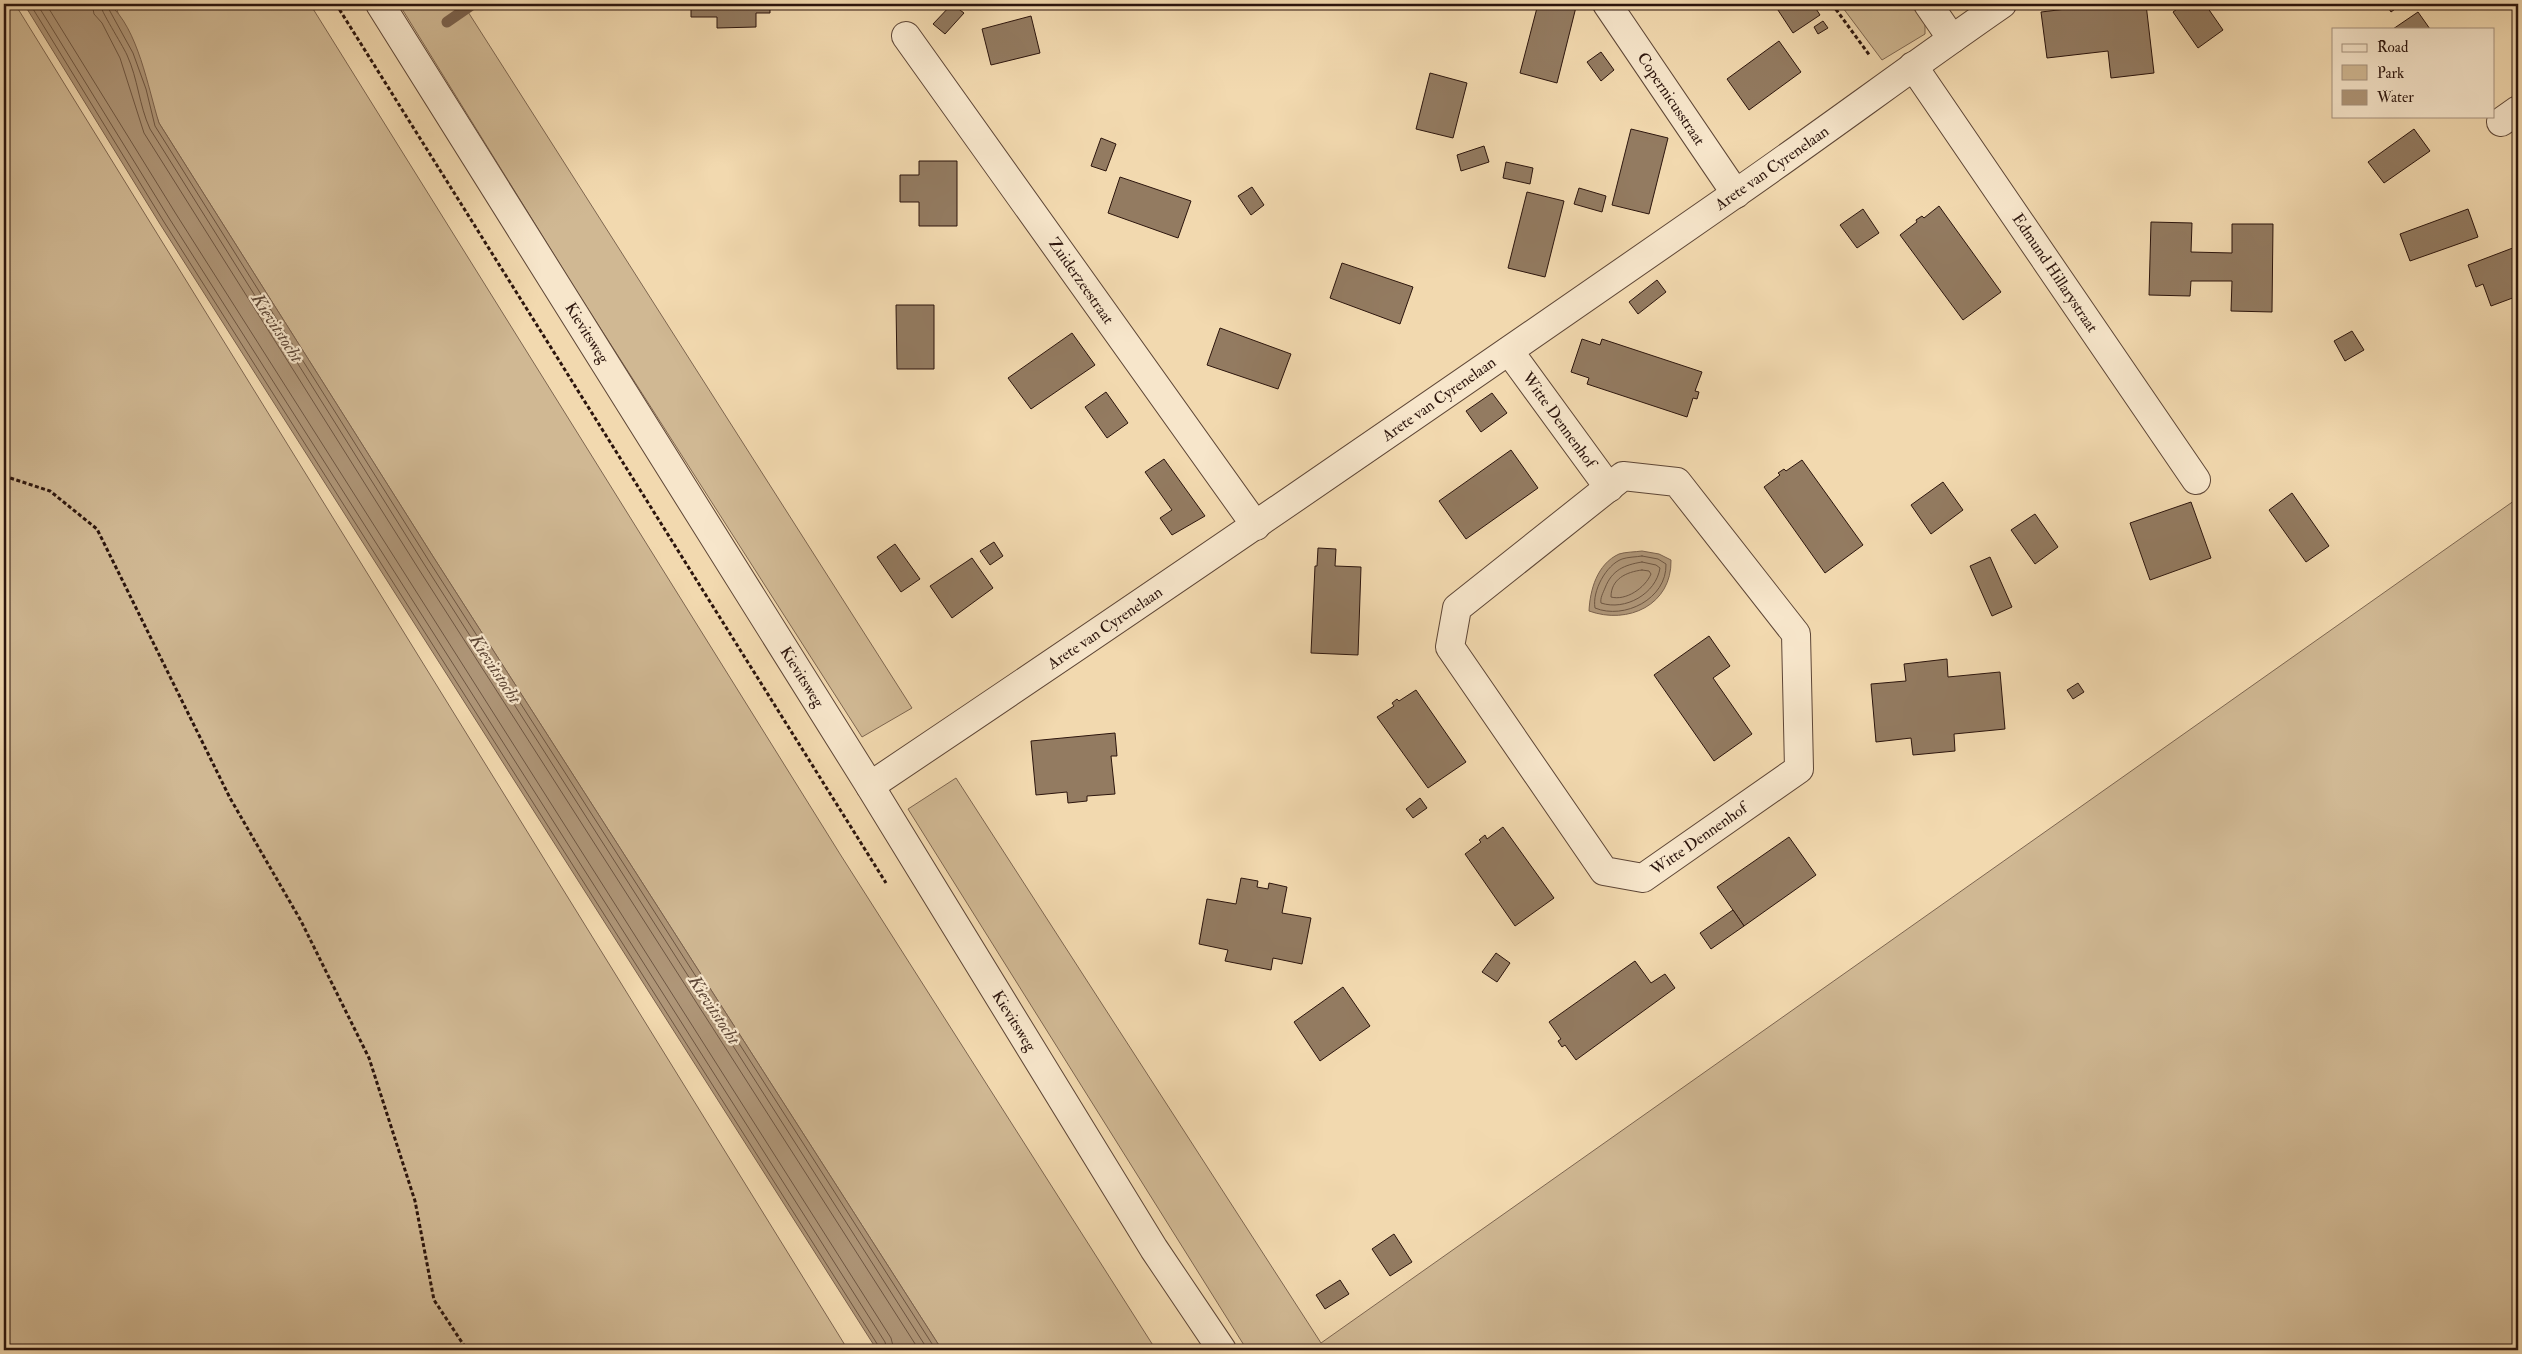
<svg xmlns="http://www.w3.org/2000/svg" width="2522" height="1354" viewBox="0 0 2522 1354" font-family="'IM FELL Double Pica',serif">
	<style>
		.green { fill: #d0b893; stroke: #7e6650 }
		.water { fill: #af9678; stroke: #7b624d }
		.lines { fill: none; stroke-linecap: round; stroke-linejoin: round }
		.shore { stroke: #6e5642; stroke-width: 1 }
		.stream { stroke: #7b624d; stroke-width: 11 }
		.building { fill: #937b61; stroke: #2c150d }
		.minor-casing { stroke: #5e4636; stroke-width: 30 }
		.tertiary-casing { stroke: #5e4636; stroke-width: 30 }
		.path { stroke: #2c150d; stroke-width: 3; stroke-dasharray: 4 2.5; stroke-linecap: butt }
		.minor { stroke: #f7e6cb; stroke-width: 28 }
		.tertiary { stroke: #f7e6cb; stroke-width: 28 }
		.labels { text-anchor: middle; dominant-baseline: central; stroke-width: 4.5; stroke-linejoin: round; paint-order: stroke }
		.street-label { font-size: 16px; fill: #2c150d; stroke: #f7e6cb }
		.water-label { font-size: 18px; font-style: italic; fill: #604938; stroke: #f7e6cb }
	</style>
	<rect width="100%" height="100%" fill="#f2d9af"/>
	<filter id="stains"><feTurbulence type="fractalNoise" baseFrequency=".004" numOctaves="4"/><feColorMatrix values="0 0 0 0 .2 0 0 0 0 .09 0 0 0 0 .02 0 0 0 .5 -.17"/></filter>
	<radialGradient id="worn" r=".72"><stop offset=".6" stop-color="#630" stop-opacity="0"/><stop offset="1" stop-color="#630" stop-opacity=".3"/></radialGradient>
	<g class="green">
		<path d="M4,4H15L848,1350H4Z"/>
		<path d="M109,4H310L840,854L1156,1350H942L434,558L159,123L117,10Z"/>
		<path d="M399,4H463L912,708L862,737L574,287Z"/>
		<path d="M1840,4H1920L1925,10V34L1882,60Z"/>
		<path d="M2518,498V1350H1247L908,809L956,778L1321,1343Z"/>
	</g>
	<g class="water">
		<path d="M24,4H109C138,28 148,88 159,123L434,558L942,1350H877L160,224Z"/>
		<path d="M1642,551L1659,554L1671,560C1672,605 1628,625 1589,611C1590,590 1597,564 1619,554C1625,552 1635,552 1642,551Z"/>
	</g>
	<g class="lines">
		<g class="shore">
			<path d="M30,4L164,222L881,1350"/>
			<path d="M37,4L169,218L885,1342L887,1350"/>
			<path d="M46,4L176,214L891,1338L894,1350"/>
			<path d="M92,4L94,14L102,23L120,58L144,133L418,568L919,1350"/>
			<path d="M100,4C100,10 122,44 127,55C138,79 139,105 150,129L424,564L928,1350"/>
			<path d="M106,4L133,53L146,89L155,126L429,561L936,1350"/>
			<path d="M1642,556L1658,559L1666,564C1667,599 1624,620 1595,608C1592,591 1606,565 1622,559C1628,557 1636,557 1642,556Z"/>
			<path d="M1642,562L1656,565L1660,568C1656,594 1625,611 1601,603C1600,598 1603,593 1605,588C1612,570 1624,565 1642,562Z"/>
			<path d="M1642,570L1649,571L1651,574C1645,588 1626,601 1611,597C1611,579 1626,572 1642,570Z"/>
		</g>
		<path class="stream" d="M447,22L473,4"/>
	</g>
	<g class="building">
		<path d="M691,4H770V13H756V27L717,28V17H691Z"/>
		<path d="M952,4L964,13L945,34L933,24Z"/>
		<path d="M1538,4H1563L1576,7L1557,83L1520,73Z"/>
		<path d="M1774,4H1813L1820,15L1793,33Z"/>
		<path d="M2146,4L2154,73L2111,78L2108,51L2047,58L2041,12L2100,5L2101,8Z"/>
		<path d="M2184,4H2205L2223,30L2198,48L2173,12Z"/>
		<path d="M2386,4H2402L2391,12Z"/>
		<path d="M2418,12L2430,29H2393Z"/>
		<path d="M1031,16L1040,53L991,65L982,29Z"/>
		<path d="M1823,21L1828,28L1818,34L1814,27Z"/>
		<path d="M1779,41L1801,72L1749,110L1727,79Z"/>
		<path d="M1601,52L1614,70L1601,81L1587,62Z"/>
		<path d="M1430,73L1467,83L1453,138L1416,129Z"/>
		<path d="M1631,129L1668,138L1649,214L1612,205Z"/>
		<path d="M2414,129L2430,151L2384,183L2368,162Z"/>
		<path d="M1101,138L1116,144L1106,171L1091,166Z"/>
		<path d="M1484,146L1489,162L1461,171L1457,155Z"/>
		<path d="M919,161H957V226H919V202H900V175H919Z"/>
		<path d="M1506,162L1533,168L1530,184L1503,178Z"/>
		<path d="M1120,177L1191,201L1178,238L1108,213Z"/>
		<path d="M1252,187L1264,205L1251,215L1238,196Z"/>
		<path d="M1579,188L1606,196L1602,212L1574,204Z"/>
		<path d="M1527,192L1564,201L1545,277L1508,268Z"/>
		<path d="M1939,206L2001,292L1963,320L1900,235L1917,222L1916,220L1922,216L1924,218Z"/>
		<path d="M1863,209L1879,233L1857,248L1840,225Z"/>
		<path d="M2468,209L2478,237L2410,261L2400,234Z"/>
		<path d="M2151,222L2192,223L2191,252L2232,253V224H2273L2272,312L2231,311L2232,281H2191L2190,296L2149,295Z"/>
		<path d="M2518,246V296L2491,306L2483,284L2476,287L2468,265Z"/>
		<path d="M1342,263L1413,287L1400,324L1330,298Z"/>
		<path d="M1657,280L1666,292L1638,314L1629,302Z"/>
		<path d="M896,305H934V369H897Z"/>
		<path d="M1220,328L1291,354L1278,389L1207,365Z"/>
		<path d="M2352,331L2364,350L2345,361L2334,341Z"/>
		<path d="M1072,333L1095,365L1031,409L1008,378Z"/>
		<path d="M1582,339L1600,345L1602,339L1702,372L1695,391L1699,392L1697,399L1693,398L1687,417L1587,384L1589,378L1571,372Z"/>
		<path d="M1106,392L1128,423L1107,438L1085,407Z"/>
		<path d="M1492,393L1507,413L1481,432L1466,411Z"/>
		<path d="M1511,450L1538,488L1466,539L1439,501Z"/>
		<path d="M1164,459L1205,516L1172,535L1160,518L1172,510L1145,472Z"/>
		<path d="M1802,460L1863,545L1825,573L1764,487L1780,475L1778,473L1784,469L1786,471Z"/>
		<path d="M1943,482L1963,510L1931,534L1911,505Z"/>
		<path d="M2292,493L2329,546L2306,562L2269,510Z"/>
		<path d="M2191,502L2211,558L2150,580L2130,523Z"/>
		<path d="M2035,514L2058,547L2035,564L2011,530Z"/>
		<path d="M994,542L1003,556L990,565L980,551Z"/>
		<path d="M895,544L920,579L901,592L877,557Z"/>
		<path d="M1318,548L1336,549L1335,566L1361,567L1358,655L1311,653L1315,566H1317Z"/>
		<path d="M1990,557L2012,607L1992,616L1970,566Z"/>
		<path d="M972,558L993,588L952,618L930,586Z"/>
		<path d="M1709,636L1730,666L1713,678L1752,734L1714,761L1654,675Z"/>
		<path d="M1947,659L1948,677L2000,672L2005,729L1954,734L1955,751L1913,755L1911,738L1876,742L1871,684L1906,681L1904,664Z"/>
		<path d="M2078,683L2084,692L2073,699L2067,690Z"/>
		<path d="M1416,690L1466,762L1428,788L1377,717L1394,706L1392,703L1397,699L1399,701Z"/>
		<path d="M1115,733L1117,756H1111L1115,794L1087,796V801L1068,803L1067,792L1036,795L1031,741Z"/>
		<path d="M1420,798L1427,808L1413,818L1406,809Z"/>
		<path d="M1503,827L1554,898L1515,926L1465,854L1481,842L1479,840L1485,835L1487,839Z"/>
		<path d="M1789,837L1816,875L1744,926L1717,887Z"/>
		<path d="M1241,878L1258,881L1257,887L1268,889L1269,883L1287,887L1282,913L1311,918L1302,964L1273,958L1271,970L1225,961L1228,950L1199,944L1207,899L1236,904Z"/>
		<path d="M1733,910L1744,926L1711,949L1700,933Z"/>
		<path d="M1496,953L1510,963L1497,982L1482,972Z"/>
		<path d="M1635,961L1651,983L1665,974L1675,988L1576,1060L1565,1045L1562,1047L1558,1041L1561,1039L1549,1022Z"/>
		<path d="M1343,987L1370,1026L1320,1061L1294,1022Z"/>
		<path d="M1394,1234L1412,1262L1390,1276L1372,1249Z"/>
		<path d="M1340,1280L1349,1294L1325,1309L1316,1295Z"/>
	</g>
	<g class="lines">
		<g class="minor-casing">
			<g id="minor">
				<path d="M1607,4L1736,194"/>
				<path d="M1928,4L1952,39"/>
				<path d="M906,36L1256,526"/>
				<path d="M1913,66L2196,480"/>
				<path d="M2501,122L2518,110"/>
				<path d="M1509,351L1609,488"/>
				<path d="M1623,476L1677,482L1796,634L1799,769L1643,878L1604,871L1450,647L1457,608Z"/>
				<path d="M870,786C1159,592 1446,395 1732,196C1823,133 1911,67 2002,4"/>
			</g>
		</g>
		<g class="tertiary-casing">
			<path id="tertiary" d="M380,4L870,786L1154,1249L1222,1350"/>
		</g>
		<g class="path">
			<path d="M336,4L886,883"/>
			<path d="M1832,4L1870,56"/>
			<path d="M4,476L50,491L97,529L230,798L301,921L369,1058L415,1201L434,1300L467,1350"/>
		</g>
		<use href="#minor" class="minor"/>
		<use href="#tertiary" class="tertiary"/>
	</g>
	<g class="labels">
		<g class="street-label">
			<text transform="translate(1671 99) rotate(56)">Copernicusstraat</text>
			<text transform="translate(1772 168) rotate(-35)">Arete van Cyrenelaan</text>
			<text transform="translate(2055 273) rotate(56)">Edmund Hillarystraat</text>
			<text transform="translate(1081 281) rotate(55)">Zuiderzeestraat</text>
			<text transform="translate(587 333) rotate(58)">Kievitsweg</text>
			<text transform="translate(1439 399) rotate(-35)">Arete van Cyrenelaan</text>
			<text transform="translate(1559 420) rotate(54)">Witte Dennenhof</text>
			<text transform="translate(1105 628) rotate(-34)">Arete van Cyrenelaan</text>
			<text transform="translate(802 677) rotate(58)">Kievitsweg</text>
			<text transform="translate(1699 839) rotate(-35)">Witte Dennenhof</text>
			<text transform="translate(1014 1021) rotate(58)">Kievitsweg</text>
		</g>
		<g class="water-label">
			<text transform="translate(277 328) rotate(57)">Kievitstocht</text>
			<text transform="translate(495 669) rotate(57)">Kievitstocht</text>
			<text transform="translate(714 1010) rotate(57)">Kievitstocht</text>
		</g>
	</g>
	<rect width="2522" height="1354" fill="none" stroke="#f2d9af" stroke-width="20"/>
	<rect x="5" y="5" width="2512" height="1344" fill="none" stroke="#2c150d" stroke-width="2.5"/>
	<rect x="10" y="10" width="2502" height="1334" fill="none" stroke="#2c150d"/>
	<rect x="2332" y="28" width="162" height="90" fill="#f7e6cb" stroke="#a6927f"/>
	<rect x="2342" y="44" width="25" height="8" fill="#f7e6cb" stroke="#a6927f"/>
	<text x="2377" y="52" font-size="15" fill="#2c150d">Road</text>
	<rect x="2342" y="65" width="25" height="15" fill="#d0b893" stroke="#a6927f"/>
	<text x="2377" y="78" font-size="15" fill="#2c150d">Park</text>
	<rect x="2342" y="90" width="25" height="15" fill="#af9678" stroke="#a6927f"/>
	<text x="2377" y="102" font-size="15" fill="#2c150d">Water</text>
	<rect width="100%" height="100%" filter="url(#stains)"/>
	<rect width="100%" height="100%" fill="url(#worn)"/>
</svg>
